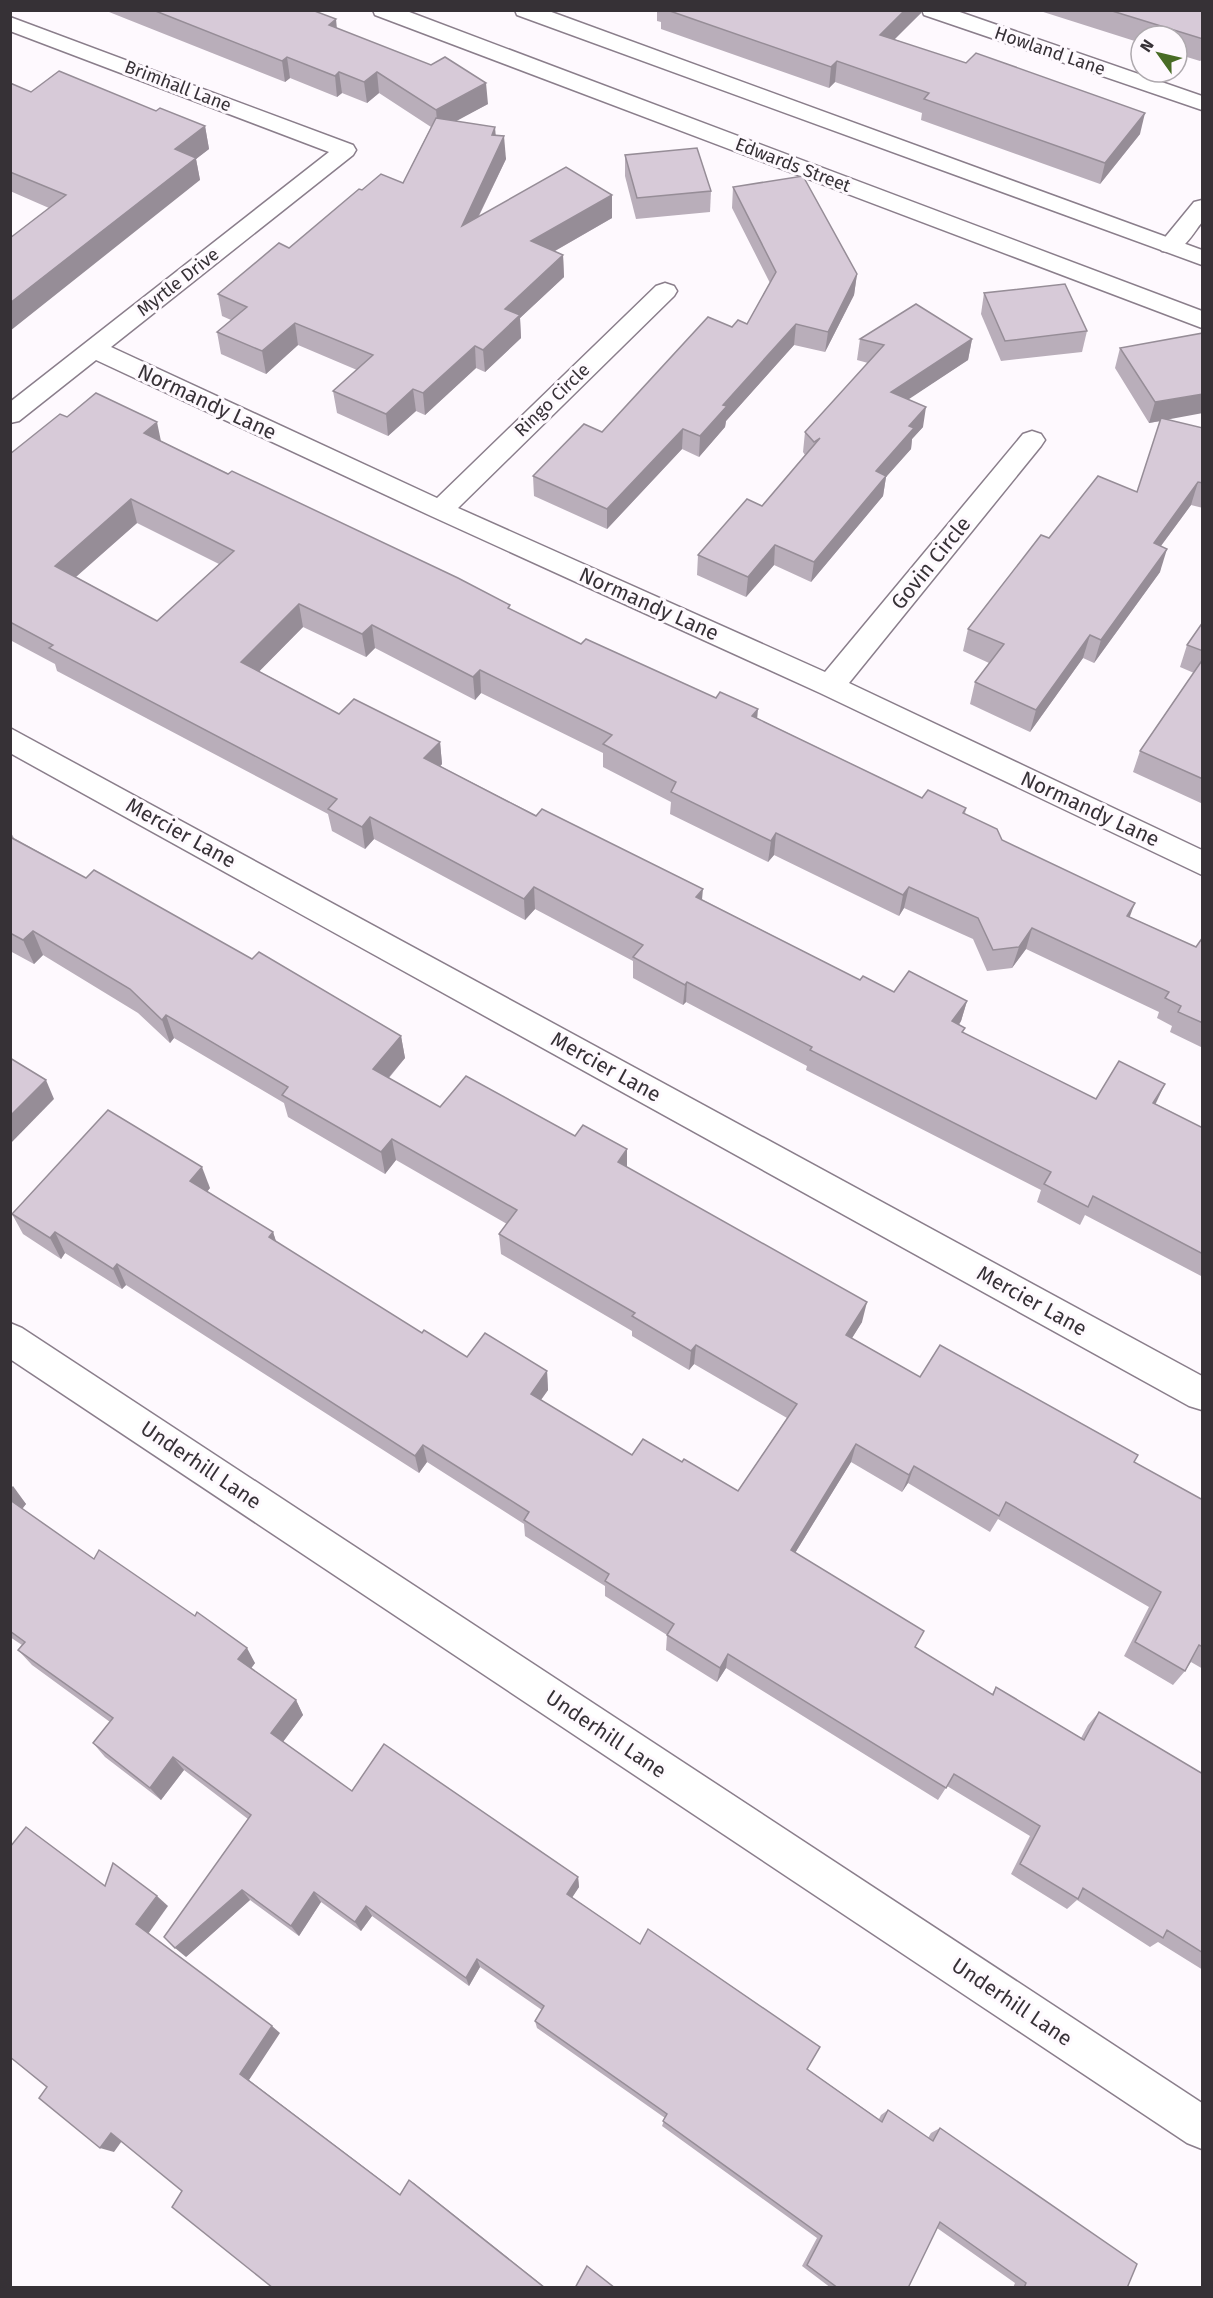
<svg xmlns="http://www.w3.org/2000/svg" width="1213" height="2298" viewBox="0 0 1213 2298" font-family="'Fira Sans',sans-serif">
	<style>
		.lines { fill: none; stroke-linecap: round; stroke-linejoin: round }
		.minor-casing { stroke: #8a7e8b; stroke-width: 3 }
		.major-casing { stroke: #8a7e8b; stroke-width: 3 }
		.minor { fill: #fff; fill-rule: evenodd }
		.major { fill: #fff; fill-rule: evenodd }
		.wall { fill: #b9aeba; fill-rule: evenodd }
		.shaded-wall { fill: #968d97 }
		.building { fill: #d7cad8; stroke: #968d97; stroke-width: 1.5; fill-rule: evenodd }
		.labels { text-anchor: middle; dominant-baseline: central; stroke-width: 6; stroke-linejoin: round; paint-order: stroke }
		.far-street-label { font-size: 18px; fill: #363136; stroke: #fef9fe }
		.street-label { font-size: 21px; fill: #363136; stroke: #fef9fe }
	</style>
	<rect width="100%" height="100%" fill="#fef9fe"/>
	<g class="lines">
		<g class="minor-casing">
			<g id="minor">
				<path d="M922,10H954L1202,96V110L924,15Z"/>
				<path d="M10,17L353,145L356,150L353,155L111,347L437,498L656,286L665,283L674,286L677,291L674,296L458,508L825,672L1023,434L1032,431L1041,434L1045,440L1041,446L849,683L1202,850V875L820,693L431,516L96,360L19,421L10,423V402L329,152L10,31Z"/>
				<path d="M1202,200V222C1191,236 1182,256 1162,251L1158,246L1162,241L1194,202Z"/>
				<path d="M10,728L1202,1376V1410L1189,1406L10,753Z"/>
				<path d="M10,1323L22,1328L1202,2103V2149L1187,2143L10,1359Z"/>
			</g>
		</g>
		<g class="major-casing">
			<g id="major">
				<path d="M373,10H404L1202,311V328L375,15Z"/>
				<path d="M515,10H546L1202,250V265L517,15Z"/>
			</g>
		</g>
		<use href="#minor" class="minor"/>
		<use href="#major" class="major"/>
	</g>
	<g class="wall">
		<path d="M104,10H312L337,28L488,104L455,121L496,135L506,159L479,216L612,195V218L555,251L563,255L564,277L520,318L521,338L485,372L476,368L425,415L416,411L388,436L337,413L333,391L357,370L298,345L266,374L221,354L217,332L231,320L222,316L218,294L289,248L362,190L403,183L431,127L379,93L367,103L342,93L337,97L290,78L285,82Z"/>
		<path d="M653,10H851L921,13L894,39L1140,134L1100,184L921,120L922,113L835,82L829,88L661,29V22L657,21V12Z"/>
		<path d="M1037,10H1203V59L1200,61L1177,54V36H1141V43Z"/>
		<path d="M10,83L31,92L156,111L205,126L209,149L196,159L200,180L49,208L10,191Z"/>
		<path d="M625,155L711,191L710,212L636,219L625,176Z"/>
		<path d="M733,187L857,274L854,295L825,352L794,345L726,421L725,427L699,457L682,449L607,529L534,496L533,476L602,432L732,327L747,324L770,283L732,208Z"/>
		<path d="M984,293L1087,331L1082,352L1001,361L981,314Z"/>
		<path d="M860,339H972L968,360L908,399L923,427L912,439L911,449L886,477L883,496L811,582L774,565L746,597L697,575L698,555L762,506L805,455L803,452L805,432L868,363L857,360Z"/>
		<path d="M1120,348L1168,420L1203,428V508L1191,505L1161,546L1160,572L1094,663L1083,658L1030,732L970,704L975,682L989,663L963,651L968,629L1049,538L1137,492L1161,421L1149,423L1115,368Z"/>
		<path d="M67,417L161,441L581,644L757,718L922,798L966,808L965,814L1002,840L1130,917L1196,947L1203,937V1048L1170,1032L1172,1026L1157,1018L1159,1012L1026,949L1012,968L987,971L973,939L904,908L899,916L774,855L768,862L670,814L671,802L603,767V753L481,693L475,700L375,648L366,657L303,627L259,671L339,714L440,742L442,764L440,766L860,980L894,992L967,1001L961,1021L959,1025L964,1033L1096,1099L1156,1104L1203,1128V1277L1085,1215L1080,1225L1037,1202L1041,1190L806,1070L807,1066L686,1002L683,1005L633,978V961L535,909L525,920L374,839L365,849L332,831L328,814L57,671L55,664L10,640V454ZM137,523L219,564L157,621L76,577Z"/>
		<path d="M1203,622V804L1133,772L1140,751L1194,673L1180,667L1187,645Z"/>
		<path d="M10,831L14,838L86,878L252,959L401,1036L405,1058L389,1078L440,1107L627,1168L862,1322L852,1338L920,1377L1134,1462L1203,1500V1669L1191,1662L1185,1671L1173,1685L1124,1656L1149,1607L998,1519L990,1532L908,1483L902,1492L851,1462L795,1553L916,1648L992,1694L996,1687L1081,1738L1088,1725L1099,1712L1203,1774V1970L1158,1942L1150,1947L1077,1900L1067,1909L1011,1874L1030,1836L947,1786L938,1800L726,1668L717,1682L666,1650L667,1635L605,1596V1586L525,1536L524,1524L427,1462L419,1473L126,1285L122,1289L65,1253L61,1259L23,1234L12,1214L210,1188L207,1192L273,1232L276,1242L422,1333L467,1357L547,1371L548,1390L541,1400L632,1455L682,1462L738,1491L787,1418L694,1364L689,1370L632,1336V1331L501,1254L499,1234L507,1224L396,1160L385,1174L288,1117L284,1103L174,1038L170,1043L138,1013L43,955L34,964L10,951Z"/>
		<path d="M10,1484L26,1504L22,1509L94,1559L255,1663L251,1668L296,1700L303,1715L283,1742L352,1791L578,1877L579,1887L572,1897L807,2069L879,2119L881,2115L888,2110L928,2138L931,2133L940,2128L1127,2288H1013L1015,2283L937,2228L908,2288H831L802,2266L817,2238L662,2126L665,2118L537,2028L535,2021L542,2010L480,1967L469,1986L372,1916L361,1931L321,1902L299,1936L250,1900L186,1957L248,1819L184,1770L161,1800L105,1757L93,1743L110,1722L32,1665L18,1650L22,1645L10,1637Z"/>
	</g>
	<g class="shaded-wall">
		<path d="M905,10H921V13L878,56L880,35Z"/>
		<path d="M336,19L338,40L329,25Z"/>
		<path d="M287,57L290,78L285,82L282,61Z"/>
		<path d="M837,61L835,82L829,88L831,67Z"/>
		<path d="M339,72L342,93L337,97L335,76Z"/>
		<path d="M377,72L379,93L367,103L364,82Z"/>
		<path d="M486,83L488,104L438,131L436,110Z"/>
		<path d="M1145,113L1140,134L1100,184L1105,163Z"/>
		<path d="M205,126L209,149L196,159L200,180L10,331V303L175,149Z"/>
		<path d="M495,127L497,150L492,135Z"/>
		<path d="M504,136L506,159L463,248L462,226Z"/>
		<path d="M612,195V218L532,264L531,241Z"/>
		<path d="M563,255L564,277L520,318L521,338L485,372L483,350L505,309Z"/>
		<path d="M857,274L854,295L825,352L828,332Z"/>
		<path d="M295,323L298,345L266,374L262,351Z"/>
		<path d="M796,324L794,345L726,421L725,427L699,457L700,436L723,405Z"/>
		<path d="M972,339L968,360L888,413L891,392Z"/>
		<path d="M475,346L476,368L425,415L423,393Z"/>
		<path d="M413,389L416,411L388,436L386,414Z"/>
		<path d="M1203,394V413L1149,423L1155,402Z"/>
		<path d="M926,407L923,427L912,439L911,449L886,477L883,496L811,582L814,562L876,471L909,426Z"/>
		<path d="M157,422L162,446L144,433Z"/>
		<path d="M683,429L682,449L607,529V509Z"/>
		<path d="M1198,482L1191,505L1146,566L1154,543Z"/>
		<path d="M131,499L137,523L62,589L55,566Z"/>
		<path d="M775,545L774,565L746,597L748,577Z"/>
		<path d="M1167,549L1160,572L1094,663L1101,640Z"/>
		<path d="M299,604L303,627L246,685L241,662Z"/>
		<path d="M372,625L375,648L366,657L362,634Z"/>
		<path d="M1090,635L1083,658L1030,732L1036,710Z"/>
		<path d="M480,670L481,693L475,700L473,677Z"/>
		<path d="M758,709L756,732L752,716Z"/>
		<path d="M440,742L442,764L427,781L424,758Z"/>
		<path d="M370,817L374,839L365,849L362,827Z"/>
		<path d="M776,833L774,855L768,862L771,841Z"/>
		<path d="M534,887L535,909L525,920L524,899Z"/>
		<path d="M909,887L904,908L899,916L903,895Z"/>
		<path d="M703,889L701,910L696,897Z"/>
		<path d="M1135,903L1127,924V916Z"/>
		<path d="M1032,928L1026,949L1012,968L1019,947Z"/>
		<path d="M33,931L43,955L34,964L23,940Z"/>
		<path d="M687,982L686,1002L683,1005L685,985Z"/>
		<path d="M967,1001L961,1021L947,1041L952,1021Z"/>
		<path d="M166,1015L174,1038L170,1043L162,1020Z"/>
		<path d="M401,1036L405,1058L377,1091L373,1069Z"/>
		<path d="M46,1080L54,1099L10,1144V1116Z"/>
		<path d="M1165,1084L1156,1103L1144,1122L1153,1103Z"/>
		<path d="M392,1139L396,1160L385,1174L381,1152Z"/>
		<path d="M627,1149V1170L618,1162Z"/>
		<path d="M202,1167L210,1188L198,1202L190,1181Z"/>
		<path d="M55,1232L65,1253L61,1259L50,1238Z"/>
		<path d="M273,1232L280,1253L269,1237Z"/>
		<path d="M117,1264L126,1285L122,1289L113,1269Z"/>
		<path d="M867,1302L862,1322L842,1354L846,1335Z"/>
		<path d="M696,1345L694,1364L689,1370L691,1351Z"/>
		<path d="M547,1371L548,1390L532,1412L531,1394Z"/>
		<path d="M856,1444L851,1462L787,1566L791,1550Z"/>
		<path d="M423,1445L427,1462L419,1473L415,1456Z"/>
		<path d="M914,1466L908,1483L902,1492L909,1475Z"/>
		<path d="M13,1486L26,1504L18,1514L10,1504V1489Z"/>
		<path d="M247,1648L255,1663L247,1674L238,1659Z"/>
		<path d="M728,1654L726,1668L717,1682L720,1668Z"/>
		<path d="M296,1700L303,1715L279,1747L271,1733Z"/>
		<path d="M173,1757L184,1770L161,1800L150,1788Z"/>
		<path d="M578,1877L579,1887L568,1904L567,1894Z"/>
		<path d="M242,1890L250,1900L186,1957L175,1948Z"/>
		<path d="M314,1892L321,1902L299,1936L291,1926Z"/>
		<path d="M157,1896L168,1906L148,1934L136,1924Z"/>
		<path d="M366,1906L372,1916L361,1931L355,1922Z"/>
		<path d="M477,1959L480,1967L469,1986L466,1978Z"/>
		<path d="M272,2026L280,2033L249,2080L405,2198L400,2195L240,2074Z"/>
		<path d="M111,2133L124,2138L114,2152L100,2148Z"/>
		<path d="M409,2180L414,2183L546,2288H545Z"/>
	</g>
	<g class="building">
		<path d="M153,10H312L336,19L329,25L431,65L445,57L486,83L436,110L377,72L364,82L339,72L335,76L287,57L282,61Z"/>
		<path d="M667,10H905L880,35L966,63L976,53L1145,113L1105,163L924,99L929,93L837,61L831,67Z"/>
		<path d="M1109,10H1203V39Z"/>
		<path d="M59,71L156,111L160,108L205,126L175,149L196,158L10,303V238L66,195L10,172V83L31,92Z"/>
		<path d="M436,118L495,127L492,135L504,136L462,226L566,167L612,195L531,241L563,255L505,309L520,315L483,350L475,346L423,393L413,389L386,414L333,391L373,355L295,323L262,351L217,332L247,307L218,294L279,243L289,248L359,189L362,190L381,174L403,183Z"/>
		<path d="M697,148L711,191L637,198L625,155Z"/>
		<path d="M803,176L857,274L828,332L796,324L723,405L727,406L700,436L683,429L607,509L533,476L584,424L602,432L708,317L732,327L738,320L747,324L776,272L733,187Z"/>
		<path d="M1065,284L1087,331L1005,341L984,293Z"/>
		<path d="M916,304L972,339L891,392L926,407L909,426L914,428L876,471L886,476L814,562L775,545L748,577L698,555L747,499L762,506L820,438L814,442L805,432L884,345L860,339Z"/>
		<path d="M1203,333V394L1155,402L1120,348Z"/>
		<path d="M96,393L157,422L144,433L228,474L232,471L458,578L510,605L508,608L581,644L586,639L716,698L720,692L758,709L752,716L893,784L922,798L928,790L966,808L963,813L997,829L1002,840L1135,903L1127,916L1196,947L1203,937V1023L1178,1012L1181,1006L1165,998L1169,992L1032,928L1019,947L993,950L978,918L909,887L903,895L776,833L771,841L671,792L676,782L603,744L612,735L480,670L473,677L372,625L362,634L299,604L241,662L339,714L354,699L440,742L424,758L536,816L542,809L703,889L696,897L860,980L863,976L894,992L909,971L967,1001L952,1021L965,1028L962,1032L1096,1099L1119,1061L1165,1084L1153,1103L1203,1128V1160L1202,1162L1203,1163V1254L1093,1196L1088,1207L1044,1184L1051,1172L810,1050L812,1047L687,982L685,985L633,957L643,945L534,887L524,899L370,817L362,827L328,809L337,799L49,648L53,645L10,622V454L60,414L67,417ZM131,499L234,551L157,621L55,566Z"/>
		<path d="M1161,418L1203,428V483L1198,482L1154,543L1167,549L1101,640L1090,635L1036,710L975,682L1004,644L968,629L1041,535L1049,538L1098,476L1137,492Z"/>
		<path d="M1203,622V651L1187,645Z"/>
		<path d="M1203,659V779L1140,751Z"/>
		<path d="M10,837L86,878L94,870L252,959L259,952L401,1036L373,1069L440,1107L466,1076L575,1136L583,1125L627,1149L618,1162L867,1302L846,1335L920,1377L940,1345L1138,1455L1134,1462L1203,1500V1647L1199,1645L1185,1671L1135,1642L1161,1592L1006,1502L999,1516L914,1466L909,1475L856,1444L791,1550L924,1631L915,1647L993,1695L996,1687L1084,1740L1099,1712L1203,1774V1953L1167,1930L1163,1938L1083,1888L1078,1899L1020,1864L1040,1826L954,1774L946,1788L728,1654L720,1668L667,1635L674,1624L605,1581L609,1574L524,1520L529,1512L423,1445L415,1456L117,1264L113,1269L55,1232L50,1238L12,1214L108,1110L202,1167L190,1181L273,1232L269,1237L422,1333L424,1330L467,1357L485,1333L547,1371L531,1394L632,1455L643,1439L682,1462L684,1459L738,1491L797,1404L696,1345L691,1351L632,1316L635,1313L499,1234L517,1210L392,1139L381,1152L282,1095L288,1087L166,1015L162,1020L130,989L33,931L23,940L10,933Z"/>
		<path d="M10,1058L46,1080L10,1116Z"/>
		<path d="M10,1500L94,1559L99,1550L195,1616L197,1612L247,1648L238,1659L296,1700L271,1733L352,1791L384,1744L578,1877L567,1894L640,1944L648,1929L820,2047L807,2069L882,2122L888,2110L933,2141L940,2128L1137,2264L1127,2288H1024L1026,2283L940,2222L908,2288H838L807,2265L822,2236L663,2121L667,2114L535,2021L544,2006L477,1959L466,1978L366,1906L355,1922L314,1892L291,1926L242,1890L175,1948L164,1937L251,1815L173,1757L150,1788L93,1743L113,1718L18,1650L25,1642L10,1631Z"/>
		<path d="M26,1827L105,1886L113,1863L157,1896L136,1924L272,2026L240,2074L400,2195L409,2180L545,2288H273L172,2207L182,2191L111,2133L100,2148L39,2098L47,2087L10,2057V1847Z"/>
		<path d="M587,2266L615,2288H575Z"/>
	</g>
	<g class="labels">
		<g class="far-street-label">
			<text transform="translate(1050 51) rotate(19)">Howland Lane</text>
			<text transform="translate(178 86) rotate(21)">Brimhall Lane</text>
			<text transform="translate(793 165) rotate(21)">Edwards Street</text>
			<text transform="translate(178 282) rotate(-38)">Myrtle Drive</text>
			<text transform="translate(552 400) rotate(-44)">Ringo Circle</text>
		</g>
		<g class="street-label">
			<text transform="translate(207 402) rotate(25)">Normandy Lane</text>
			<text transform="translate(931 563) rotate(-51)">Govin Circle</text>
			<text transform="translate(649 604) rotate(24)">Normandy Lane</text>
			<text transform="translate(1090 809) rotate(25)">Normandy Lane</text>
			<text transform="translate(181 833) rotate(29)">Mercier Lane</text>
			<text transform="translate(606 1067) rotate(29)">Mercier Lane</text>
			<text transform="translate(1032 1301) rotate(29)">Mercier Lane</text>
			<text transform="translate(201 1465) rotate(34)">Underhill Lane</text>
			<text transform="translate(606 1734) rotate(34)">Underhill Lane</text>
			<text transform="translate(1012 2002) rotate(34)">Underhill Lane</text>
		</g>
	</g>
	<rect width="1213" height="2298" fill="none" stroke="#363136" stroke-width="24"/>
	<g transform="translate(1159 54) rotate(304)"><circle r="28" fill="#fef9fe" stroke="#aea9ae" stroke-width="1.5"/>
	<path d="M0-4.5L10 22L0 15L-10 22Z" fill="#486c25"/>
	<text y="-9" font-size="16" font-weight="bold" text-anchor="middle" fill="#363136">N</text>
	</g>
</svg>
